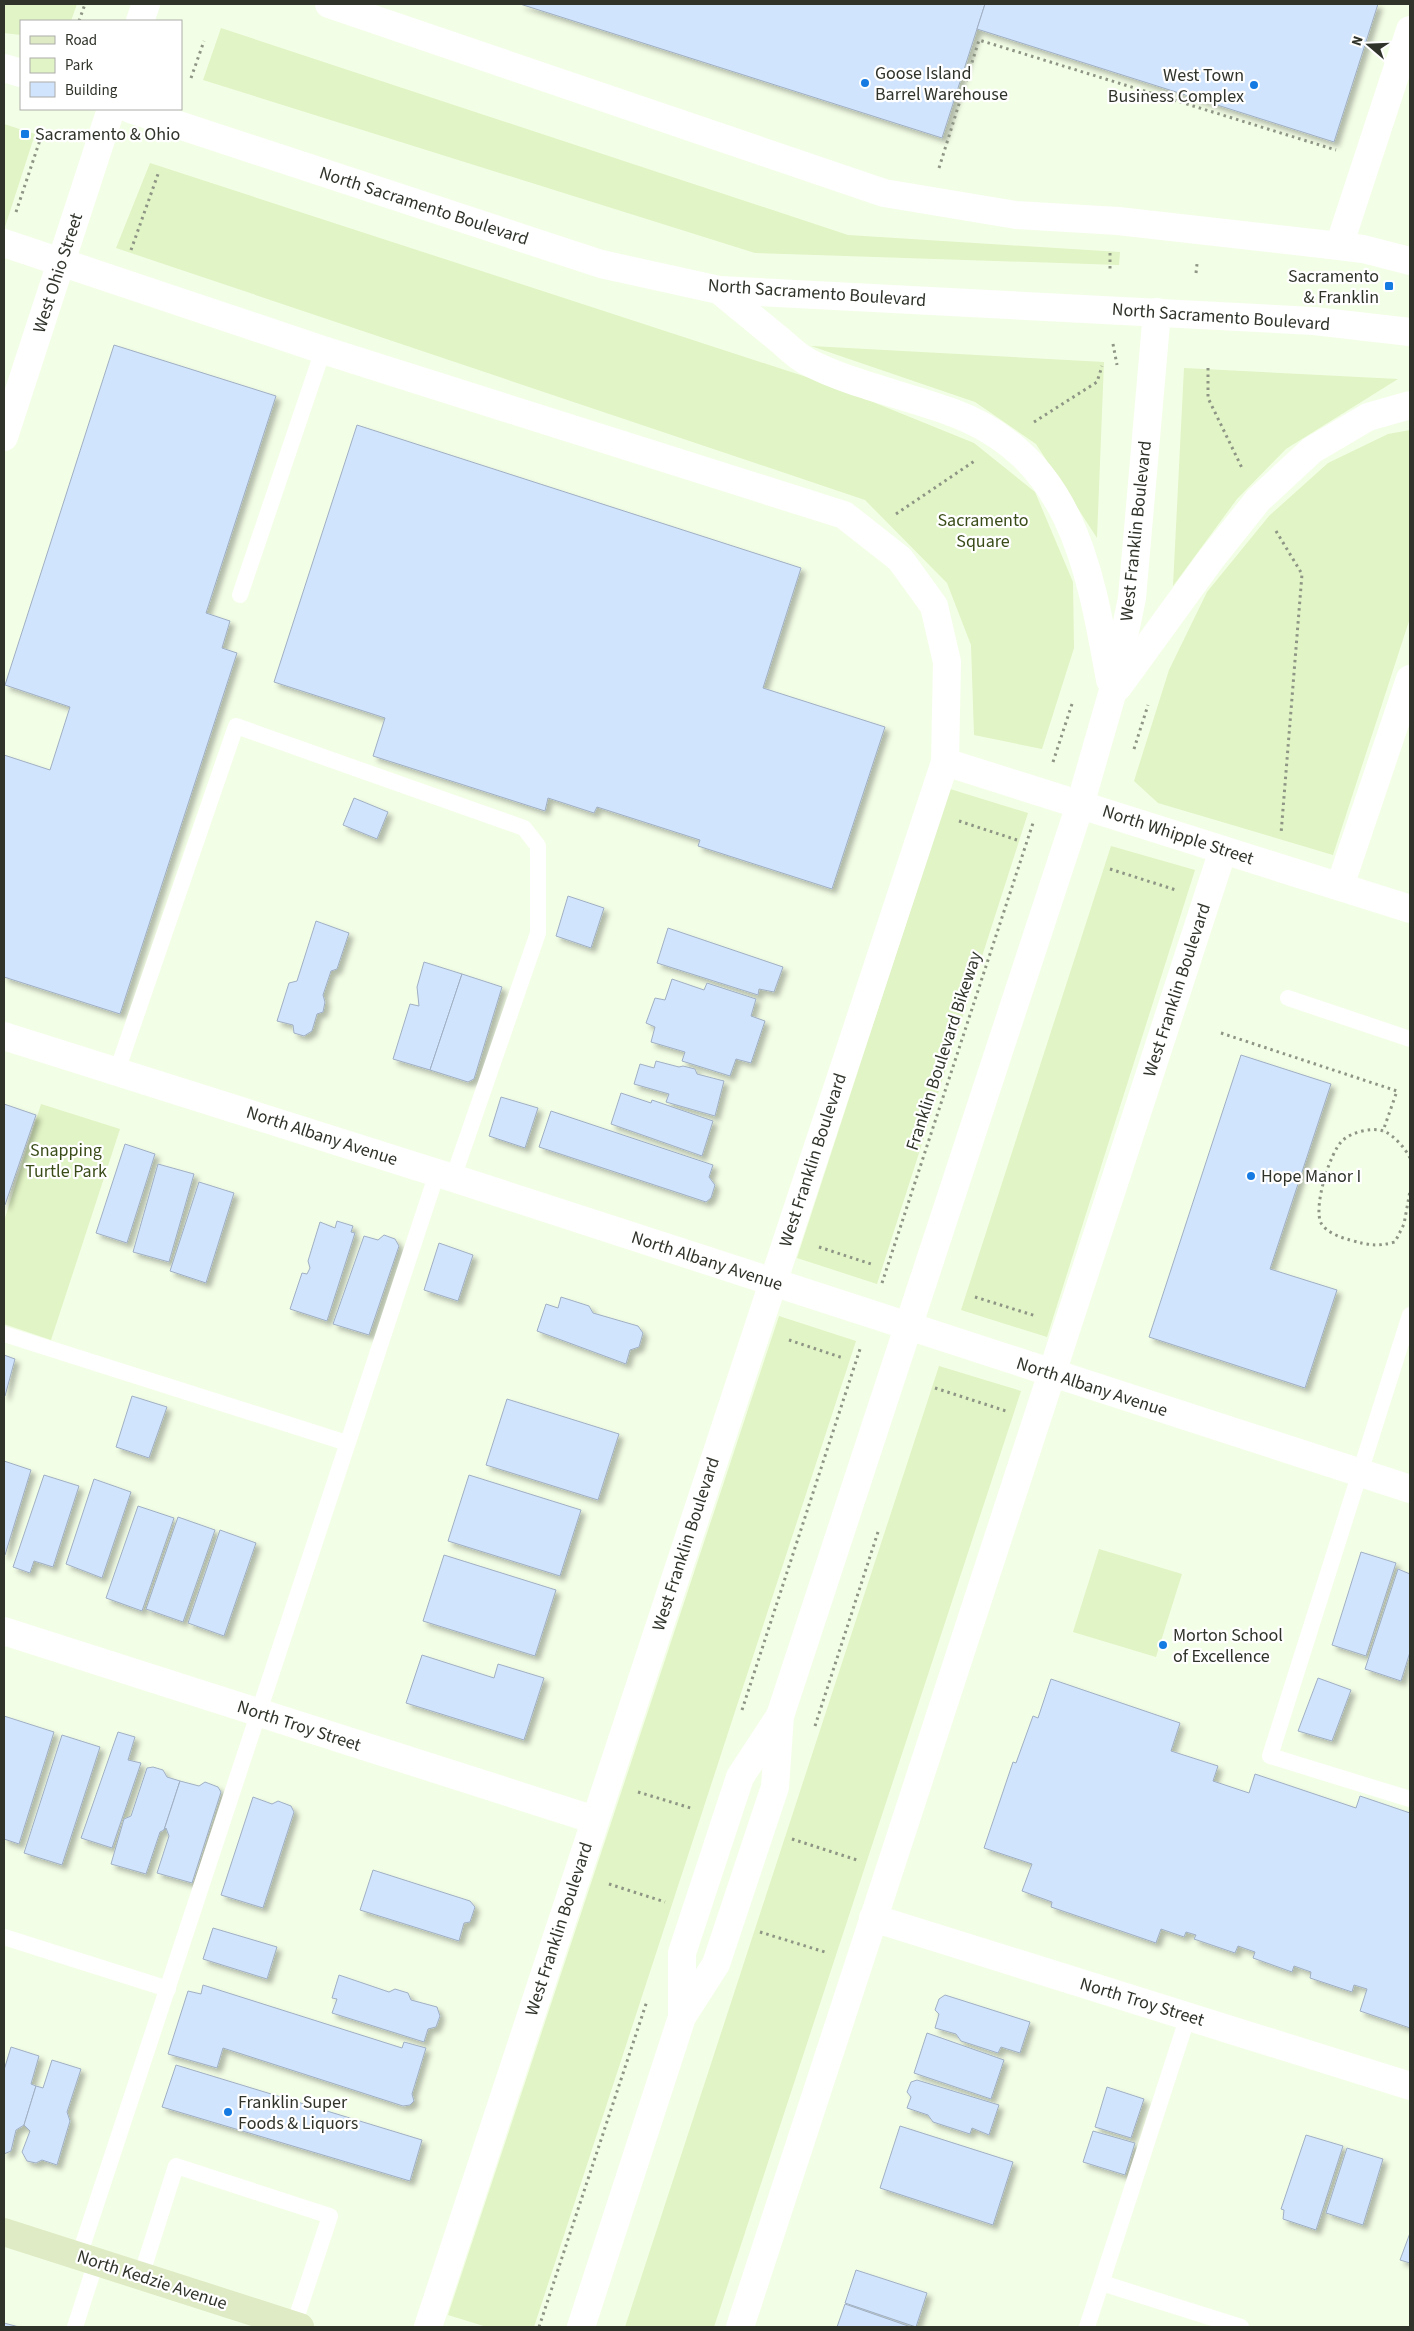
<svg xmlns="http://www.w3.org/2000/svg" width="1414" height="2331" viewBox="0 0 1414 2331" font-family="'Source Sans 3',sans-serif">
	<style>
		.green { fill: #e1f4c5 }
		.building { fill: #d0e4fd; stroke: #a0afc3; filter: url(#shadow) }
		.lines { fill: none; stroke-linecap: round; stroke-linejoin: round }
		.path { stroke: #8e9585; stroke-width: 3; stroke-dasharray: 2.5 4; stroke-linecap: butt }
		.service { stroke: #fff; stroke-width: 16 }
		.minor { stroke: #fff; stroke-width: 28 }
		.tertiary { stroke: #fff; stroke-width: 28 }
		.secondary { stroke: #deebc4; stroke-width: 28 }
		.poi-dot { fill: #157ae2; stroke: #fff; stroke-width: 2 }
		.labels { text-anchor: middle; dominant-baseline: central; stroke-width: 4.5; stroke-linejoin: round; paint-order: stroke }
		.poi-label { font-size: 18px; fill: #2f332a; stroke: #fff; text-anchor: start }
		.street-label { font-size: 18px; fill: #2f332a; stroke: #fff }
		.park-label { font-size: 18px; fill: #3a4c18; stroke: #fff }
	</style>
	<defs>
		<filter id="shadow"><feDropShadow dx="4.5" dy="4.5" stdDeviation="2.5" flood-color="#0004"/></filter>
	</defs>
	<rect width="100%" height="100%" fill="#f3fee6"/>
	<g class="green">
		<path d="M4,4H77L71,21H21V35L4,33Z"/>
		<path d="M221,28L848,235L1120,252L1119,265L755,253L203,80Z"/>
		<path d="M4,124L35,134L5,227H4Z"/>
		<path d="M150,163L831,385L974,443L1035,492L1073,582L1074,648L1042,749L974,735L971,645L947,583L865,500L116,248Z"/>
		<path d="M811,346L1104,362L1097,538L1036,444L975,402Z"/>
		<path d="M1184,368L1398,379L1286,449L1237,499L1173,586Z"/>
		<path d="M1410,430V618L1333,855L1158,803L1134,781L1169,670L1207,592L1269,516L1328,463L1388,434Z"/>
		<path d="M950,789L1028,813L877,1284L797,1258Z"/>
		<path d="M1111,846L1195,870L1047,1337L961,1310Z"/>
		<path d="M41,1104L120,1129L51,1340L4,1324V1221Z"/>
		<path d="M779,1316L856,1341L534,2327H487L448,2315Z"/>
		<path d="M939,1366L1021,1391L714,2327H625Z"/>
		<path d="M1099,1549L1182,1574L1156,1657L1073,1632Z"/>
	</g>
	<g class="building">
		<path d="M520,4H985L942,138Z"/>
		<path d="M985,4H1378L1334,142L977,29Z"/>
		<path d="M114,345L276,396L206,613L230,621L222,648L237,653L120,1014L4,977V755L50,770L70,707L5,685Z"/>
		<path d="M357,425L801,568L763,688L885,727L832,889L698,846L700,840L597,807L594,813L548,798L545,811L373,756L385,718L274,682Z"/>
		<path d="M354,798L388,812L377,839L343,825Z"/>
		<path d="M568,896L604,908L591,948L556,936Z"/>
		<path d="M316,921L349,933L337,969L331,971L323,995L325,1002L323,1012L317,1014L312,1031L304,1036L294,1033L293,1025L277,1021L289,983L297,981Z"/>
		<path d="M668,928L783,967L774,992L759,989L758,995L657,963Z"/>
		<path d="M424,962L462,974L430,1070L393,1059L410,1004L419,1006L417,987Z"/>
		<path d="M462,974L502,987L474,1079L468,1082L430,1070Z"/>
		<path d="M672,979L704,990L707,983L756,999L751,1016L765,1021L751,1063L736,1059L730,1076L682,1061L685,1052L651,1042L655,1027L646,1023L655,998L665,1000Z"/>
		<path d="M1241,1055L1331,1084L1270,1269L1337,1290L1305,1388L1149,1337Z"/>
		<path d="M656,1061L679,1067L683,1066L695,1069L697,1074L724,1081L715,1116L666,1102L669,1094L634,1084L640,1064L654,1068Z"/>
		<path d="M621,1093L651,1103L652,1100L713,1121L702,1156L611,1124Z"/>
		<path d="M501,1097L538,1108L525,1148L489,1136Z"/>
		<path d="M4,1104L36,1115L5,1205H4Z"/>
		<path d="M551,1111L713,1165L709,1177L715,1185L711,1198L706,1202L539,1147Z"/>
		<path d="M125,1144L155,1154L127,1243L96,1233Z"/>
		<path d="M158,1164L194,1174L169,1262L133,1252Z"/>
		<path d="M199,1182L234,1193L206,1283L170,1271Z"/>
		<path d="M337,1221L353,1226L351,1232L355,1233L327,1321L290,1309L302,1273L307,1274L310,1268L308,1261L320,1222L335,1228Z"/>
		<path d="M384,1235L395,1239L399,1246L369,1335L333,1324L364,1236L378,1240Z"/>
		<path d="M439,1243L473,1255L458,1301L424,1290Z"/>
		<path d="M561,1297L589,1306L593,1313L638,1326L643,1333L639,1347L630,1350L626,1364L537,1331L546,1304L558,1308Z"/>
		<path d="M4,1355L15,1359L5,1396H4Z"/>
		<path d="M132,1396L167,1407L149,1458L116,1447Z"/>
		<path d="M507,1399L619,1434L598,1500L486,1465Z"/>
		<path d="M4,1461L31,1470L5,1555L4,1554Z"/>
		<path d="M44,1475L79,1486L53,1567L34,1561L30,1573L13,1567Z"/>
		<path d="M469,1475L581,1510L560,1576L448,1541Z"/>
		<path d="M94,1479L131,1492L102,1578L66,1564Z"/>
		<path d="M138,1506L174,1518L142,1611L106,1598Z"/>
		<path d="M178,1517L215,1530L183,1622L146,1609Z"/>
		<path d="M220,1530L256,1543L224,1636L188,1623Z"/>
		<path d="M1361,1552L1396,1563L1366,1656L1332,1645Z"/>
		<path d="M444,1555L556,1590L535,1656L423,1621Z"/>
		<path d="M1398,1569L1410,1574V1652L1401,1681L1365,1669Z"/>
		<path d="M422,1655L494,1678L498,1664L544,1678L524,1740L406,1703Z"/>
		<path d="M1318,1678L1351,1690L1332,1741L1298,1731Z"/>
		<path d="M1051,1679L1180,1723L1171,1751L1218,1766L1213,1781L1249,1793L1255,1774L1356,1808L1360,1796L1410,1813V2028L1360,2011L1367,1989L1354,1985L1352,1992L1310,1978L1311,1972L1294,1966L1292,1972L1253,1958L1255,1952L1238,1946L1235,1953L1194,1939L1196,1935L1186,1932L1184,1937L1161,1929L1156,1943L1051,1907L1052,1902L1022,1891L1032,1864L984,1848L1013,1762L1016,1763L1033,1716L1038,1718Z"/>
		<path d="M4,1716L54,1732L19,1844L4,1839Z"/>
		<path d="M118,1732L135,1737L128,1760L141,1763L112,1848L81,1838Z"/>
		<path d="M62,1735L100,1747L62,1865L24,1853Z"/>
		<path d="M153,1767L163,1770L167,1777L180,1781L164,1830L160,1832L146,1874L111,1864L124,1819L131,1816L147,1768Z"/>
		<path d="M180,1781L199,1786L205,1782L218,1787L221,1792L192,1883L157,1873L169,1836L166,1828L164,1830Z"/>
		<path d="M253,1797L272,1804L278,1801L291,1806L294,1812L263,1908L221,1895Z"/>
		<path d="M373,1870L470,1901L475,1907L470,1922L464,1923L459,1941L360,1910Z"/>
		<path d="M213,1928L277,1947L267,1979L203,1959Z"/>
		<path d="M339,1975L389,1992L395,1989L408,1993L411,2000L437,2007L440,2016L436,2027L428,2029L424,2042L332,2013L337,1999L332,1998Z"/>
		<path d="M203,1985L402,2048L404,2042L426,2048L412,2094L414,2101L410,2105L403,2106L223,2048L217,2068L168,2054L188,1991L201,1994Z"/>
		<path d="M945,1995L1030,2022L1020,2053L1001,2047L998,2053L961,2041L956,2034L935,2028L939,2014L935,2010L939,1999Z"/>
		<path d="M927,2033L1004,2060L991,2099L914,2073Z"/>
		<path d="M11,2047L39,2056L31,2084L36,2086L24,2125L16,2130L11,2151L4,2154V2070Z"/>
		<path d="M52,2060L81,2069L67,2112L70,2121L57,2165L42,2160L36,2163L27,2161L22,2152L30,2131L24,2125L36,2086L43,2088Z"/>
		<path d="M176,2065L422,2140L410,2181L162,2107Z"/>
		<path d="M917,2080L999,2105L989,2135L972,2128L970,2134L933,2122L928,2115L907,2108L911,2097L907,2092L911,2082Z"/>
		<path d="M1107,2087L1144,2099L1131,2138L1095,2127Z"/>
		<path d="M900,2126L1013,2162L993,2225L880,2188Z"/>
		<path d="M1093,2131L1135,2143L1125,2175L1083,2162Z"/>
		<path d="M1306,2135L1343,2146L1316,2230L1283,2219L1284,2210L1281,2209Z"/>
		<path d="M1347,2148L1383,2159L1363,2225L1326,2213Z"/>
		<path d="M1410,2233V2263L1400,2260Z"/>
		<path d="M856,2270L927,2293L916,2327L845,2303Z"/>
		<path d="M845,2304L911,2327H837Z"/>
		<path d="M4,2323L19,2327H4Z"/>
	</g>
	<g class="lines">
		<g class="path">
			<path d="M79,21L85,4"/>
			<path d="M191,78L204,41"/>
			<path d="M939,168L979,40L1336,150"/>
			<path d="M16,212L41,137"/>
			<path d="M131,250L158,174"/>
			<path d="M1110,253V270"/>
			<path d="M1196,273L1197,264"/>
			<path d="M1113,344L1117,365"/>
			<path d="M1208,368V398L1242,468"/>
			<path d="M1034,422L1097,382L1102,366"/>
			<path d="M896,514L976,460"/>
			<path d="M1276,531L1302,574L1281,834"/>
			<path d="M1134,749L1148,705"/>
			<path d="M1053,762L1072,704"/>
			<path d="M959,821L1017,840"/>
			<path d="M1110,869L1176,890"/>
			<path d="M1221,1033L1397,1091L1383,1131"/>
			<path d="M1410,1158C1406,1149 1393,1134 1383,1131C1372,1127 1352,1132 1343,1140C1330,1151 1313,1207 1321,1223C1327,1233 1340,1237 1350,1240C1368,1245 1377,1247 1395,1242L1404,1224L1410,1191"/>
			<path d="M819,1247L871,1264"/>
			<path d="M882,1283L1033,823"/>
			<path d="M975,1297L1036,1316"/>
			<path d="M789,1340L843,1358"/>
			<path d="M935,1388L1006,1411"/>
			<path d="M742,1710L861,1346"/>
			<path d="M815,1726L878,1532"/>
			<path d="M638,1792L694,1809"/>
			<path d="M792,1839L857,1860"/>
			<path d="M609,1884L665,1902"/>
			<path d="M760,1932L828,1953"/>
			<path d="M539,2327L647,2001"/>
		</g>
		<g class="service">
			<path d="M240,595L323,350"/>
			<path d="M1288,998L1410,1039"/>
			<path d="M117,1071L236,726L524,828L538,846V933L453,1178"/>
			<path d="M1410,1315L1270,1756L1410,1799"/>
			<path d="M4,1334L347,1443"/>
			<path d="M4,1937L168,1989"/>
			<path d="M79,2256L437,1173"/>
			<path d="M141,2276L176,2166L330,2216L294,2325"/>
			<path d="M1102,2283L1241,2327"/>
			<path d="M75,2327L96,2262"/>
			<path d="M1087,2327L1188,2016"/>
		</g>
		<g class="minor">
			<path d="M329,4L884,193L1016,215L1118,221L1339,246L1363,249L1410,261"/>
			<path d="M140,21L146,4"/>
			<path d="M4,243L323,350L844,515L900,559L934,606L947,662L945,762L428,2327"/>
			<path d="M1339,246L1410,30"/>
			<path d="M4,437L111,109"/>
			<path d="M945,762L1410,909"/>
			<path d="M1340,886L1410,679"/>
			<path d="M4,1036L453,1178L1410,1489"/>
			<path d="M4,1631L595,1820"/>
			<path d="M873,1918L1410,2086"/>
			<path d="M740,2327L1223,850"/>
		</g>
		<g class="tertiary">
			<path d="M4,68L21,73"/>
			<path d="M130,109L601,264L719,290L1314,321L1410,332"/>
			<path d="M719,290C740,307 760,324 781,341C789,348 798,357 808,362C850,384 905,395 951,412C1072,456 1090,569 1110,680"/>
			<path d="M1118,687L1211,559L1258,500L1312,450L1368,417L1410,405"/>
			<path d="M682,2017V1953L740,1777L778,1719"/>
			<path d="M581,2327L682,2017L716,1964L775,1787L780,1716L1080,805L1112,694L1132,598L1157,312"/>
		</g>
		<path class="secondary" d="M4,2232L300,2327"/>
	</g>
	<g class="poi-dot">
		<circle cx="865" cy="83" r="5"/>
		<circle cx="1254" cy="85" r="5"/>
		<rect x="20" y="129" width="10" height="10" rx="2.5"/>
		<rect x="1384" y="281" width="10" height="10" rx="2.5"/>
		<circle cx="1251" cy="1176" r="5"/>
		<circle cx="1163" cy="1645" r="5"/>
		<circle cx="228" cy="2112" r="5"/>
	</g>
	<g class="labels">
		<g class="poi-label">
			<text x="875" y="73">Goose Island<tspan x="875" dy="21">Barrel Warehouse</tspan></text>
			<text x="1244" y="75" text-anchor="end">West Town<tspan x="1244" dy="21">Business Complex</tspan></text>
			<text x="35" y="134">Sacramento &amp; Ohio</text>
			<text x="1379" y="276" text-anchor="end">Sacramento<tspan x="1379" dy="21">&amp; Franklin</tspan></text>
			<text x="1261" y="1176">Hope Manor I</text>
			<text x="1173" y="1635">Morton School<tspan x="1173" dy="21">of Excellence</tspan></text>
			<text x="238" y="2102">Franklin Super<tspan x="238" dy="21">Foods &amp; Liquors</tspan></text>
		</g>
		<g class="street-label">
			<text transform="translate(424 206) rotate(18)">North Sacramento Boulevard</text>
			<text transform="translate(58 273) rotate(-72)">West Ohio Street</text>
			<text transform="translate(817 293) rotate(4)">North Sacramento Boulevard</text>
			<text transform="translate(1221 317) rotate(4)">North Sacramento Boulevard</text>
			<text transform="translate(1136 531) rotate(-84)">West Franklin Boulevard</text>
			<text transform="translate(1178 835) rotate(18)">North Whipple Street</text>
			<text transform="translate(1177 990) rotate(-72)">West Franklin Boulevard</text>
			<text transform="translate(944 1051) rotate(-72)">Franklin Boulevard Bikeway</text>
			<text transform="translate(322 1136) rotate(18)">North Albany Avenue</text>
			<text transform="translate(813 1160) rotate(-72)">West Franklin Boulevard</text>
			<text transform="translate(707 1261) rotate(18)">North Albany Avenue</text>
			<text transform="translate(1092 1387) rotate(18)">North Albany Avenue</text>
			<text transform="translate(686 1544) rotate(-72)">West Franklin Boulevard</text>
			<text transform="translate(299 1726) rotate(18)">North Troy Street</text>
			<text transform="translate(559 1929) rotate(-72)">West Franklin Boulevard</text>
			<text transform="translate(1142 2002) rotate(17)">North Troy Street</text>
			<text transform="translate(152 2280) rotate(18)">North Kedzie Avenue</text>
		</g>
		<g class="park-label">
			<text x="983" y="520">Sacramento<tspan x="983" dy="21">Square</tspan></text>
			<text x="66" y="1150">Snapping<tspan x="66" dy="21">Turtle Park</tspan></text>
		</g>
	</g>
	<rect width="1414" height="2331" fill="none" stroke="#2f332a" stroke-width="10"/>
	<rect x="20" y="20" width="162" height="90" fill="#ffffff" stroke="#acadaa"/>
	<rect x="30" y="36" width="25" height="8" fill="#deebc4" stroke="#acadaa"/>
	<text x="65" y="45" font-size="15" fill="#2f332a">Road</text>
	<rect x="30" y="58" width="25" height="15" fill="#e1f4c5" stroke="#acadaa"/>
	<text x="65" y="70" font-size="15" fill="#2f332a">Park</text>
	<rect x="30" y="82" width="25" height="15" fill="#d0e4fd" stroke="#acadaa"/>
	<text x="65" y="95" font-size="15" fill="#2f332a">Building</text>
	<g transform="translate(1369 45) rotate(289)" stroke="#ffffff" stroke-width="4" paint-order="stroke">
	<path d="M0-4L9 19L0 12L-9 19Z" fill="#2f332a"/>
	<text y="-8" font-size="14" font-weight="bold" text-anchor="middle" fill="#2f332a">N</text>
	</g>
</svg>
